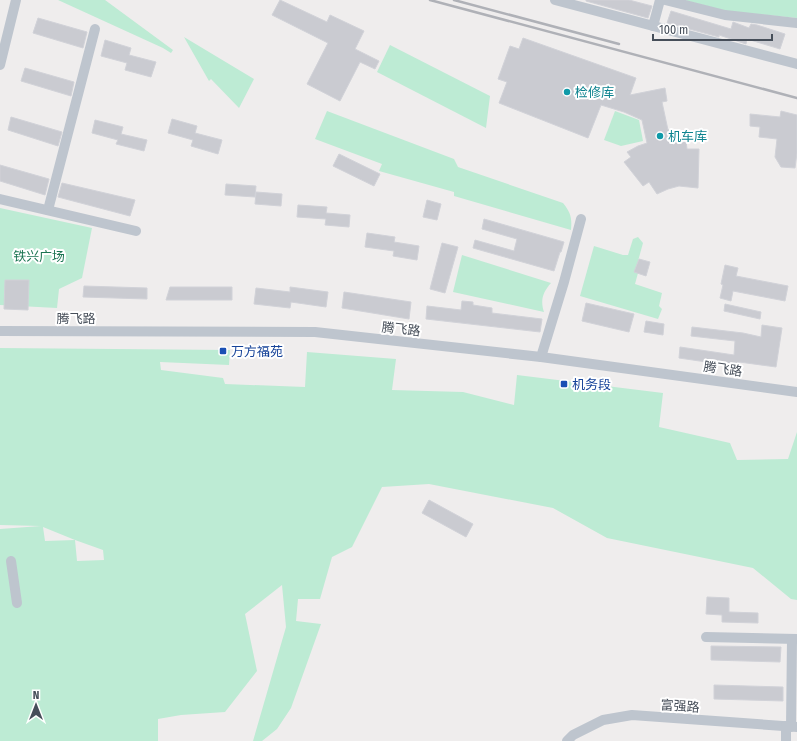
<svg xmlns="http://www.w3.org/2000/svg" width="797" height="741" viewBox="0 0 797 741" font-family="'Fira Sans Condensed','Noto Sans SC',sans-serif">
	<style>
		.green { fill: #bdebd4; fill-rule: evenodd }
		.building { fill: #cacbd1; stroke: #d1d2d8 }
		.lines { fill: none; stroke-linecap: round; stroke-linejoin: round }
		.minor { stroke: #bec5ce; stroke-width: 10 }
		.rail { stroke: #afb1b7; stroke-width: 2.5 }
		.culture-dot { fill: #0f9aa8; stroke: #fff; stroke-width: 1.5 }
		.transit-dot { fill: #1a4fb4; stroke: #fff; stroke-width: 1.5 }
		.labels { text-anchor: middle; dominant-baseline: central; stroke-width: 4; stroke-linejoin: round; paint-order: stroke }
		.culture-label { font-size: 13px; fill: #0d838f; stroke: #fff; text-anchor: start }
		.park-label { font-size: 13px; fill: #1d7553; stroke: #fff }
		.street-label { font-size: 13px; fill: #464e59; stroke: #fff }
		.transit-label { font-size: 13px; fill: #164399; stroke: #fff; text-anchor: start }
	</style>
	<rect width="100%" height="100%" fill="#efeded"/>
	<g class="green">
		<path d="M58,0H105L173,50L171,53L163,48Z"/>
		<path d="M684,0H797V18L726,11Z"/>
		<path d="M184,37L254,79L239,108L211,79L209,81Z"/>
		<path d="M390,45L490,96L486,128L377,72Z"/>
		<path d="M327,111L454,159L458,167L563,203C571,213 572,218 571,230L454,196V192L379,171L382,164L315,139Z"/>
		<path d="M615,111L639,120L643,141L621,146L604,140Z"/>
		<path d="M0,208L92,228L82,278L59,289L57,308L0,305Z"/>
		<path d="M638,237L643,243L635,272L638,273L635,284L662,293L659,306L662,309L658,319L580,296L594,246L623,255H628L633,239Z"/>
		<path d="M462,255L551,283C543,292 540,300 544,312L453,292Z"/>
		<path d="M0,348L230,350L229,365L160,362L161,370L223,378L225,384L305,387L307,352L396,359L392,390L463,392L514,405L517,375L663,393L659,427L730,443L737,460L788,459L797,432V600L791,599L753,568L607,538L553,508L429,484L382,487L352,547L332,557L320,599H298L296,621L321,624L291,708L277,729L262,741H253L286,627L282,585L245,614L257,671L225,712L181,715L158,719V741H0V529L41,526L0,525ZM43,527L75,540L45,541ZM75,540L103,550L104,560L77,561Z"/>
	</g>
	<g class="building">
		<path d="M280,0L327,22L330,15L364,31L355,49L379,61L375,69L360,62L340,101L307,84L328,43L272,15Z"/>
		<path d="M586,0H629L652,6L648,18L586,1Z"/>
		<path d="M671,11L731,29L733,22L749,28L751,24L757,25L785,34L780,49L747,39L746,44L719,35V37L667,23Z"/>
		<path d="M38,18L87,32L83,48L33,33Z"/>
		<path d="M523,38L636,78L630,95L665,88L667,101L662,102L668,130L673,129L676,142L686,141L687,149H699L698,188L679,186L668,189L657,194L649,182L643,186L624,162L631,157L627,152L638,146L647,143L642,120L624,112L601,105L588,138L499,103L507,82L498,79L510,46L519,49Z"/>
		<path d="M105,40L131,48L129,55L156,62L151,77L125,70L127,63L101,56Z"/>
		<path d="M25,68L74,82L71,96L21,81Z"/>
		<path d="M781,111L797,115V153L795,168L781,167L775,157L777,139L759,137L760,127L750,126V114L780,117Z"/>
		<path d="M11,117L62,132L58,146L8,130Z"/>
		<path d="M172,119L197,126L195,133L222,140L218,154L191,146L193,140L168,133Z"/>
		<path d="M95,120L123,127L121,134L147,140L144,151L116,144L118,140L92,133Z"/>
		<path d="M339,154L380,174L374,186L333,166Z"/>
		<path d="M0,165L49,179L45,195L0,181Z"/>
		<path d="M62,183L135,200L130,216L58,197Z"/>
		<path d="M226,184L256,186L255,197L225,195Z"/>
		<path d="M256,192L282,194L281,206L255,204Z"/>
		<path d="M427,200L441,204L437,220L423,217Z"/>
		<path d="M298,205L327,207L326,213L350,215L349,227L325,225L326,219L297,217Z"/>
		<path d="M484,219L564,242L561,252H560L554,271L473,248L475,240L514,251L517,239L482,229Z"/>
		<path d="M367,233L395,237L394,242L419,246L417,260L393,256L394,251L365,247Z"/>
		<path d="M442,243L458,247L445,293L430,289Z"/>
		<path d="M639,259L650,262L646,276L634,272Z"/>
		<path d="M725,265L738,268L736,276L788,286L785,301L733,291L731,301L720,298L723,285L721,284Z"/>
		<path d="M5,280H29L28,310L4,309Z"/>
		<path d="M84,286L147,288V299L83,297Z"/>
		<path d="M170,287H232V300H166Z"/>
		<path d="M290,287L328,292L326,307L291,302L290,308L254,304L256,288L290,292Z"/>
		<path d="M344,292L411,302L409,319L342,308Z"/>
		<path d="M462,301L473,302V305L492,308V313L542,319L540,332L426,319L427,306L461,310Z"/>
		<path d="M586,303L634,314L629,332L582,321Z"/>
		<path d="M725,304L761,312L760,319L724,311Z"/>
		<path d="M646,321L664,324L663,335L644,332Z"/>
		<path d="M762,325L782,328L776,367L739,362V366L727,365L679,358L680,347L734,355L735,341L691,336L692,327L743,333L761,337Z"/>
		<path d="M429,500L473,524L466,537L422,513Z"/>
		<path d="M707,597L729,598V612L758,613V623L722,622V615L706,614Z"/>
		<path d="M711,646L781,647L780,662L711,660Z"/>
		<path d="M714,685L783,687V701L714,699Z"/>
	</g>
	<g class="lines">
		<g class="minor">
			<path d="M555,0L797,64"/>
			<path d="M665,0L725,15L797,23"/>
			<path d="M653,26L660,0"/>
			<path d="M0,65L16,0"/>
			<path d="M0,199L136,231"/>
			<path d="M48,210L95,29"/>
			<path d="M0,331L315,332L541,357L797,392"/>
			<path d="M541,357L564,282L581,219"/>
			<path d="M11,561L17,603"/>
			<path d="M706,637L797,639"/>
			<path d="M791,727L792,639"/>
			<path d="M567,741L573,735L603,720L632,715L797,727"/>
			<path d="M786,741V726"/>
		</g>
		<g class="rail">
			<path d="M430,0L797,98"/>
			<path d="M454,0L619,44"/>
		</g>
	</g>
	<g class="culture-dot">
		<circle cx="567" cy="92" r="4"/>
		<circle cx="660" cy="136" r="4"/>
	</g>
	<g class="transit-dot">
		<rect x="219" y="347" width="8" height="8" rx="2"/>
		<rect x="560" y="380" width="8" height="8" rx="2"/>
	</g>
	<g class="labels">
		<g class="culture-label">
			<text x="575" y="92">检修库</text>
			<text x="668" y="136">机车库</text>
		</g>
		<g class="park-label">
			<text x="39" y="256">铁兴广场</text>
		</g>
		<g class="street-label">
			<text x="76" y="318">腾飞路</text>
			<text transform="translate(401 329) rotate(6)">腾飞路</text>
			<text transform="translate(723 369) rotate(8)">腾飞路</text>
			<text transform="translate(680 706) rotate(4)">富强路</text>
		</g>
		<g class="transit-label">
			<text x="231" y="351">万方福苑</text>
			<text x="572" y="384">机务段</text>
		</g>
	</g>
	<g transform="translate(36 705)" stroke="#ffffff" stroke-width="3" paint-order="stroke">
	<path d="M0-3L7 15L0 10L-7 15Z" fill="#464e59"/>
	<text y="-6" font-size="11" font-weight="bold" text-anchor="middle" fill="#464e59">N</text>
	</g>
	<path d="M653 34v6h119v-6" fill="none" stroke="#464e59" stroke-width="2"/>
	<text x="659" y="34" font-size="12" fill="#464e59" stroke="#ffffff" stroke-width="3" paint-order="stroke">100 m</text>
</svg>
